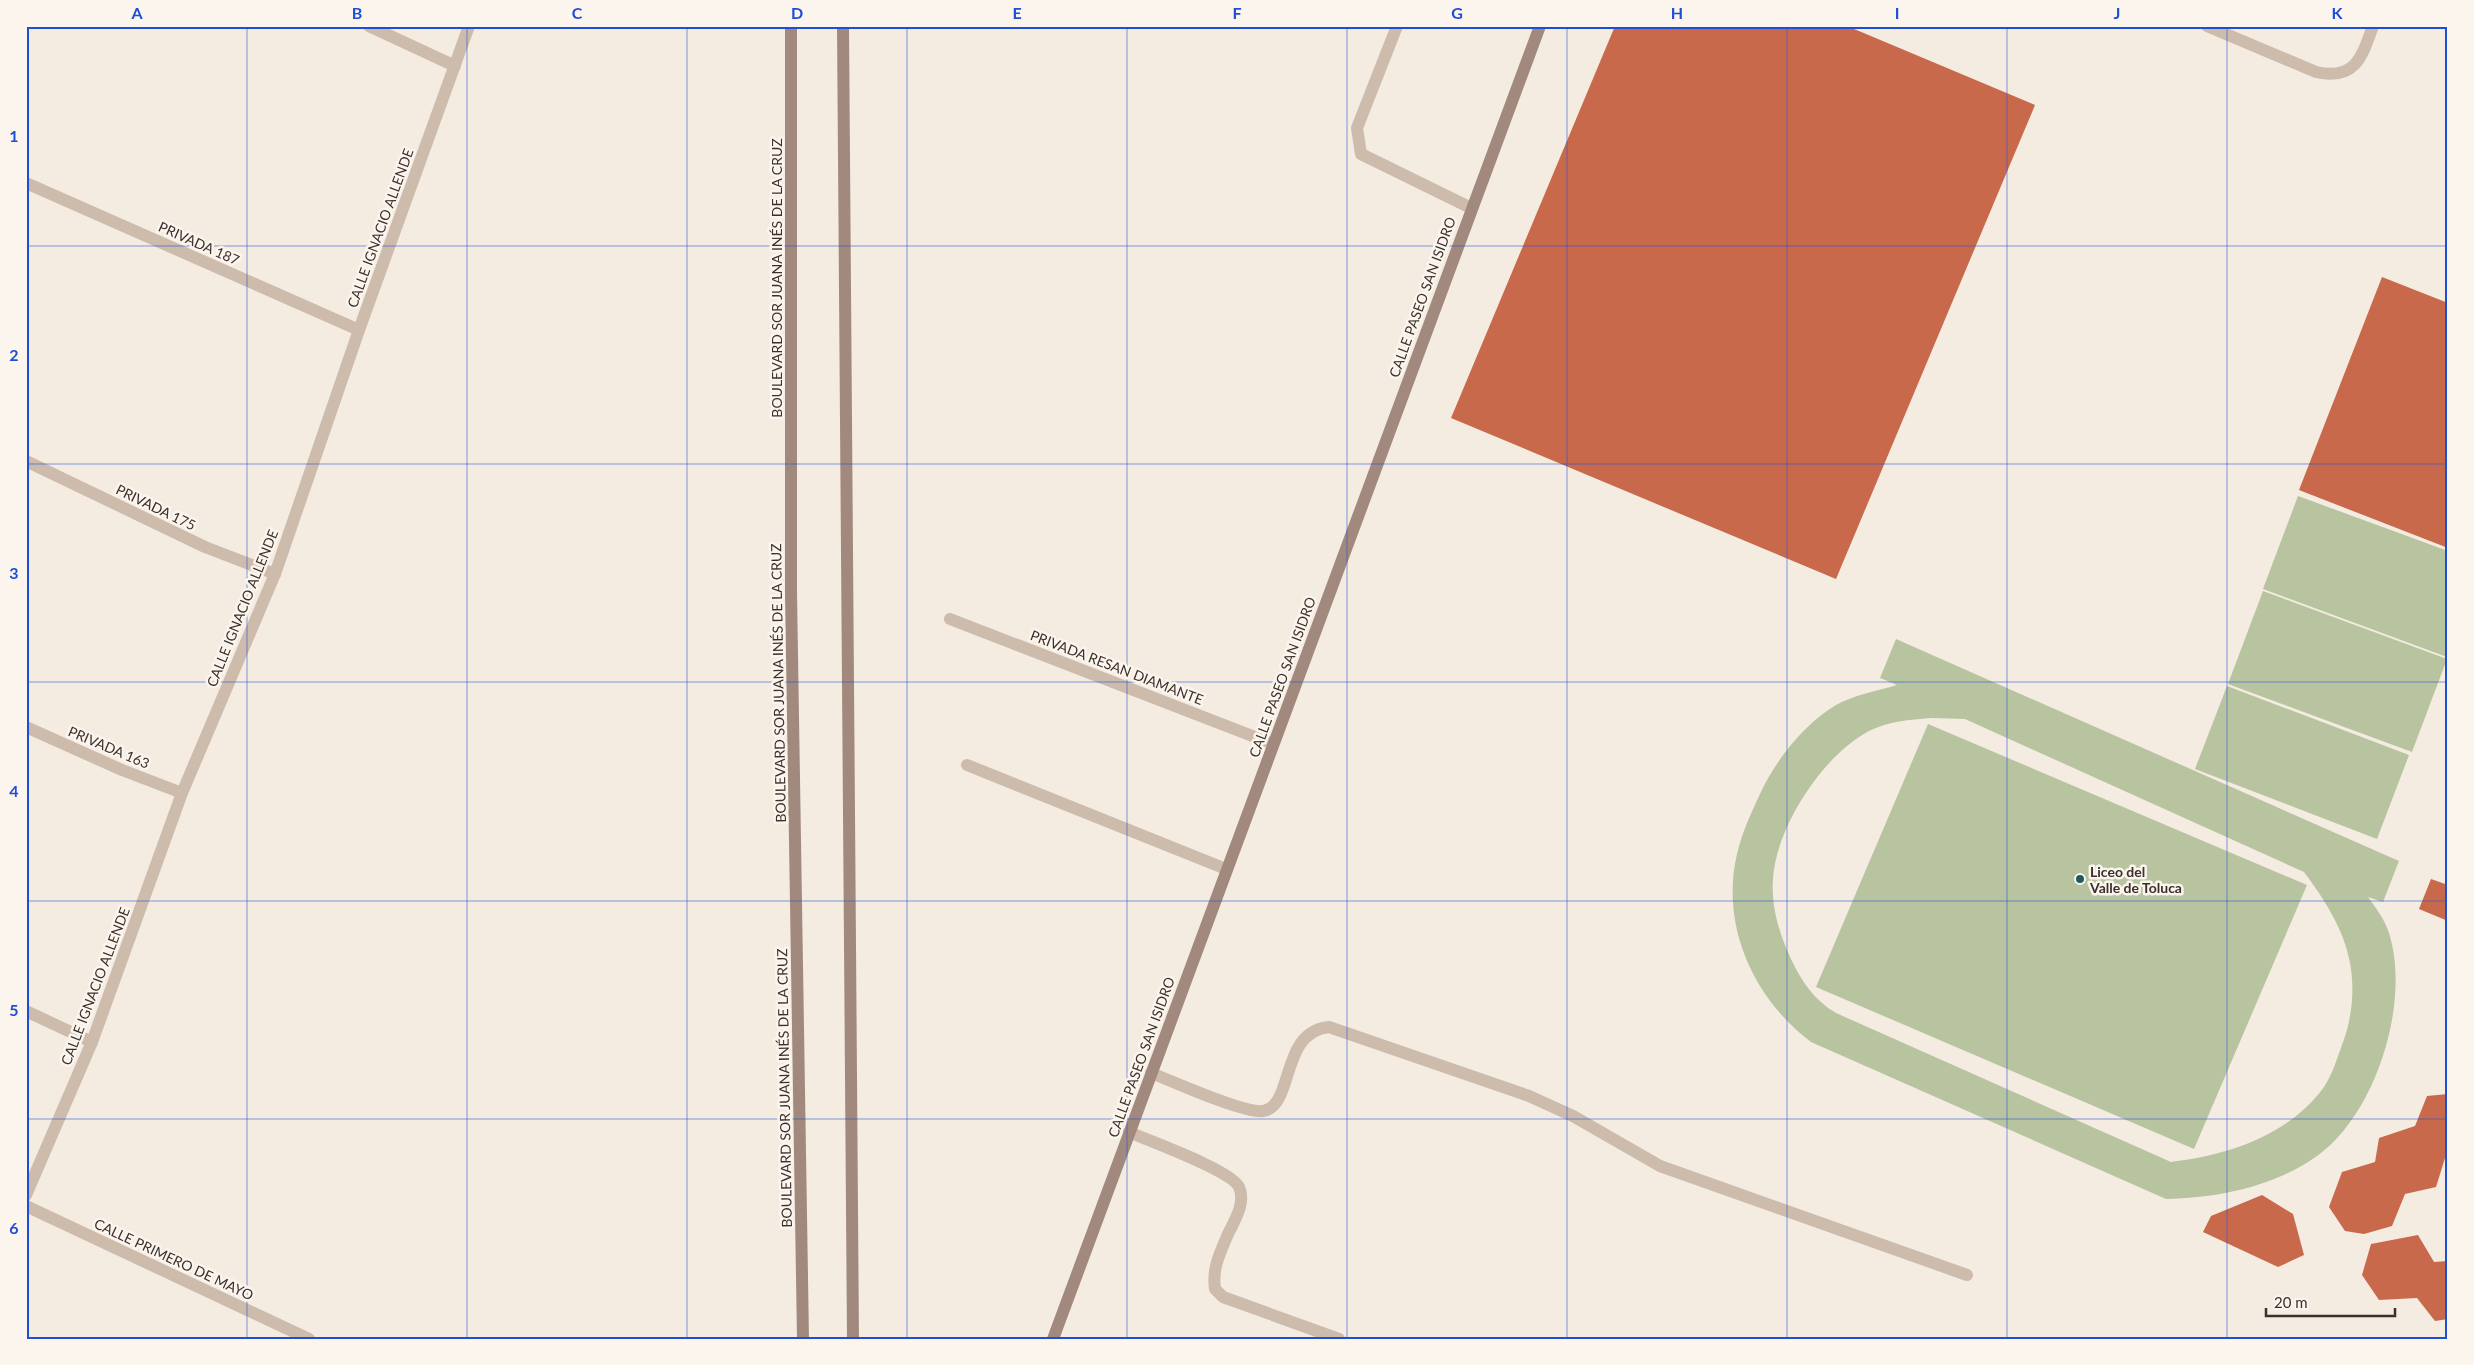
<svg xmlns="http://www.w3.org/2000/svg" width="2474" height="1365" viewBox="0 0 2474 1365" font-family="Lato,sans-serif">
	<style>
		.green { fill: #b8c4a0; fill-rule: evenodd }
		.building { fill: #c8694b }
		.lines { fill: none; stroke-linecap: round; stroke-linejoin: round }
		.service { stroke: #cdbbac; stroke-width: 12 }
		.minor { stroke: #cdbbac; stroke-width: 12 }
		.secondary { stroke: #a18a7d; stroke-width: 12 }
		.grid { fill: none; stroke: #1d4ed8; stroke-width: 1; stroke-opacity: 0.55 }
		.poi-dot { fill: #1f5a5e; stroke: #fbf5ee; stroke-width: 2 }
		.labels { text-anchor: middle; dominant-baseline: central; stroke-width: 5; stroke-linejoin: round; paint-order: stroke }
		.street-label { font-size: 14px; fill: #3b302b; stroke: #fbf5ee }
		.poi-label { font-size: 14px; font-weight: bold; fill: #3b302b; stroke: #fbf5ee; text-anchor: start }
		.neatline { fill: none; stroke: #1d4ed8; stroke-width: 2 }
		.grid-label { font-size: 16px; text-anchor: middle; font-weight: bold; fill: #1d4ed8 }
	</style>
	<rect width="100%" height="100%" fill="#f4ebe1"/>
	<g class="green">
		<path d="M2298,496L2448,551L2447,657L2263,589Z"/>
		<path d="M2263,591L2447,659L2412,752L2228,684Z"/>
		<path d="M1896,639L2399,861L2383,902L2368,897C2376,908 2385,920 2389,933C2411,1002 2376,1114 2317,1156C2274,1187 2217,1198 2166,1199L1811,1042C1754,999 1720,926 1737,854C1742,833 1751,813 1760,794C1775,761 1804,724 1836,705C1854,695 1877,691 1897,685L1880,678ZM1931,718L1965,719L2304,872C2324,899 2344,929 2350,963C2355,990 2352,1019 2342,1045C2337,1059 2332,1075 2324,1087C2288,1136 2229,1155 2171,1162L1836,1013C1814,1000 1802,982 1791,959C1779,933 1771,907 1773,879C1776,827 1823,755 1869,731C1889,721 1909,720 1931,718Z"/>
		<path d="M2227,686L2409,755L2377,839L2195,769Z"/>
		<path d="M1928,724L2307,885L2194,1149L1816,987Z"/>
	</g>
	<g class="building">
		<path d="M1615,26H1847L2035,105L1836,579L1451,418Z"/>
		<path d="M2382,277L2448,303V548L2299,490Z"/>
		<path d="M2431,879L2448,885V921L2419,909Z"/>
		<path d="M2448,1094V1158H2445L2436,1187L2405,1194L2392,1226L2364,1234L2345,1231L2329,1207L2342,1172L2375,1162L2379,1138L2415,1126L2427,1096Z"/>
		<path d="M2262,1195L2293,1214L2304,1255L2278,1267L2203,1232L2211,1216Z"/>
		<path d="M2418,1235L2434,1262L2448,1261V1319L2435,1321L2417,1298L2379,1300L2362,1275L2371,1244Z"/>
	</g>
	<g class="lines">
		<path class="service" d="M1397,26L1357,128L1361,154L1471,208"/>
		<g class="minor">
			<path d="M369,26L455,66"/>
			<path d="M2207,26L2316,72C2355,81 2362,57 2373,26"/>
			<path d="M26,183L359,330"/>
			<path d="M26,461L205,547L275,574"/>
			<path d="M950,619L1273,744"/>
			<path d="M26,727L122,770L182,793"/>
			<path d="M967,765L1226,869"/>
			<path d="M26,1011L92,1042"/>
			<path d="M1151,1073C1172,1081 1244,1114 1263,1111C1295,1106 1279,1032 1329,1027L1529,1096L1573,1116L1660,1166L1967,1275"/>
			<path d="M1129,1132C1149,1141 1231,1170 1239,1187C1246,1202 1235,1220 1228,1234C1220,1253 1212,1268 1215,1289L1223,1297L1339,1339"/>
			<path d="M26,1195L92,1042L182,793L275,574L359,330L469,26"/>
			<path d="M26,1206L309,1339"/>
		</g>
		<g class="secondary">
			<path d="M791,26V592L803,1339"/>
			<path d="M843,26L853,1339"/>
			<path d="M1053,1339L1540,26"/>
		</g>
	</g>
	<path class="grid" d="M247,26V1339M467,26V1339M687,26V1339M907,26V1339M1127,26V1339M1347,26V1339M1567,26V1339M1787,26V1339M2007,26V1339M2227,26V1339M26,246H2448M26,464H2448M26,682H2448M26,901H2448M26,1119H2448"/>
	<circle class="poi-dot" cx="2080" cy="879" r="5"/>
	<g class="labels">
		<g class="street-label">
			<text transform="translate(380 228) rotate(-70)">CALLE IGNACIO ALLENDE</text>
			<text transform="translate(199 243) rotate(24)">PRIVADA 187</text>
			<text transform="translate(776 278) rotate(-90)">BOULEVARD SOR JUANA INÉS DE LA CRUZ</text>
			<text transform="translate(1422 297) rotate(-70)">CALLE PASEO SAN ISIDRO</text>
			<text transform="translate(156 507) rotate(26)">PRIVADA 175</text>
			<text transform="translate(242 608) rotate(-68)">CALLE IGNACIO ALLENDE</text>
			<text transform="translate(1117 667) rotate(21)">PRIVADA RESAN DIAMANTE</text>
			<text transform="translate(1282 677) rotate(-70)">CALLE PASEO SAN ISIDRO</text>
			<text transform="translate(778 683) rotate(-91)">BOULEVARD SOR JUANA INÉS DE LA CRUZ</text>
			<text transform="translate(109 747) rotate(23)">PRIVADA 163</text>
			<text transform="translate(95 986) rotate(-69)">CALLE IGNACIO ALLENDE</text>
			<text transform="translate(1141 1057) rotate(-70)">CALLE PASEO SAN ISIDRO</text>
			<text transform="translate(784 1088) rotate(-91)">BOULEVARD SOR JUANA INÉS DE LA CRUZ</text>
			<text transform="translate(174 1259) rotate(25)">CALLE PRIMERO DE MAYO</text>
		</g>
		<g class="poi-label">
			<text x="2090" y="871">Liceo del<tspan x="2090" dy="16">Valle de Toluca</tspan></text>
		</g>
	</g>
	<rect width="2474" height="1365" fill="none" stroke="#fbf5ee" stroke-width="55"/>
	<path d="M2266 1308v8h129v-8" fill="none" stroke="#3b302b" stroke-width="2.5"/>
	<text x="2274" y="1308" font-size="15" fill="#3b302b" stroke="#fbf5ee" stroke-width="4" paint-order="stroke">20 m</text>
	<rect x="28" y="28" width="2418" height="1310" class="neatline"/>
	<g class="grid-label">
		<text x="137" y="19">A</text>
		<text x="357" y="19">B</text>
		<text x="577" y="19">C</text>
		<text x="797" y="19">D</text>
		<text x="1017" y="19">E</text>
		<text x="1237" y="19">F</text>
		<text x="1457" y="19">G</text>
		<text x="1677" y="19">H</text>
		<text x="1897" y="19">I</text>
		<text x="2117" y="19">J</text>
		<text x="2337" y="19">K</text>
		<text x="14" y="142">1</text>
		<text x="14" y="361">2</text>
		<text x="14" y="579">3</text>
		<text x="14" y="797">4</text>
		<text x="14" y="1016">5</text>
		<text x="14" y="1234">6</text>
	</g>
</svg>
